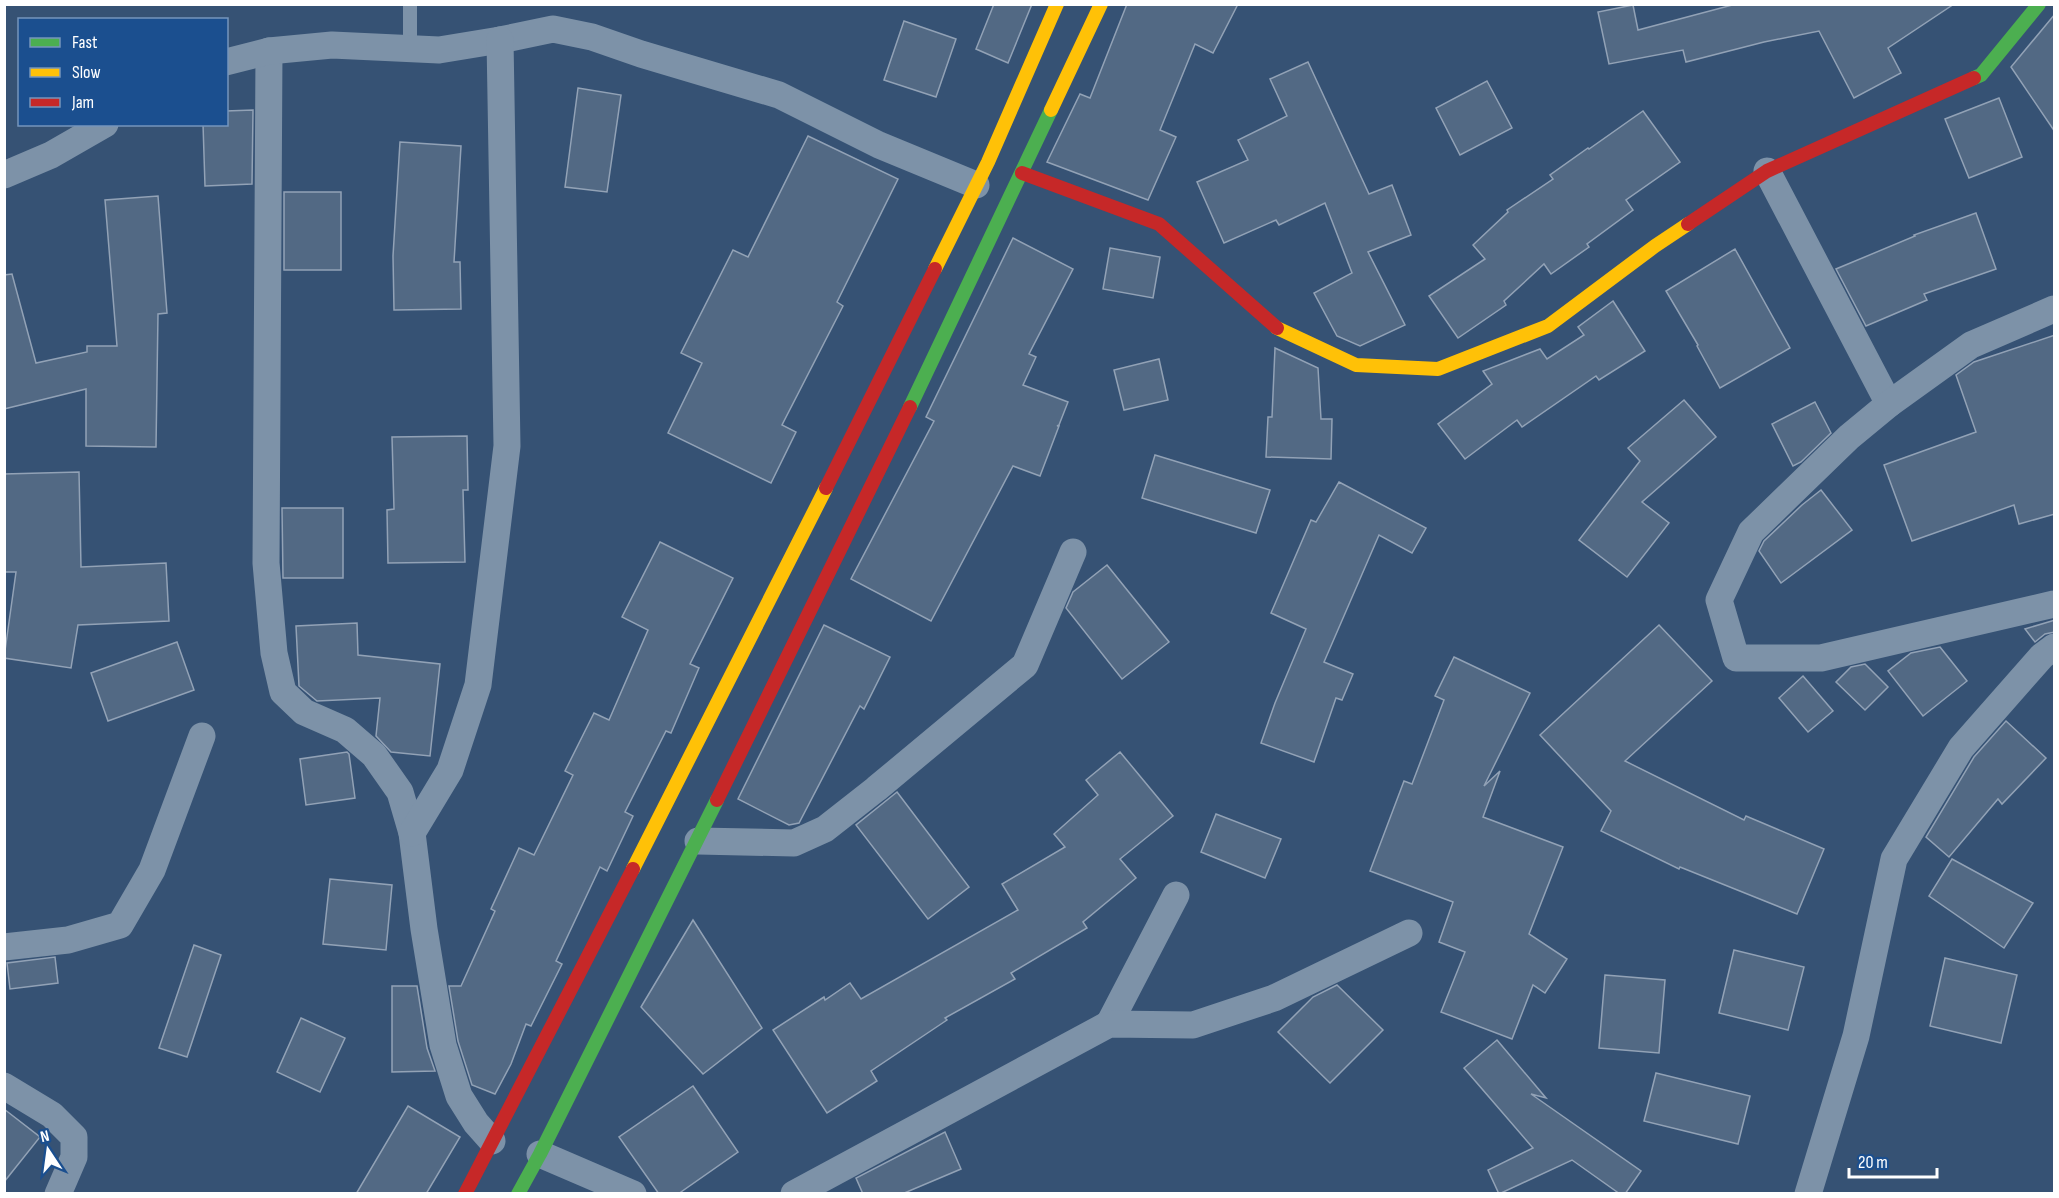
<svg xmlns="http://www.w3.org/2000/svg" width="2059" height="1198" viewBox="0 0 2059 1198" font-family="'Sofia Sans Condensed',sans-serif">
	<style>
		.building { fill: #526984; stroke: #92a2b6; stroke-width: 1.5 }
		.lines { fill: none; stroke-linecap: round; stroke-linejoin: round }
		.lane { stroke: #7d92a8; stroke-width: 14 }
		.street { stroke: #7d92a8; stroke-width: 27 }
		.fast { stroke: #4caf50; stroke-width: 14 }
		.slow { stroke: #ffc107; stroke-width: 14 }
		.jam { stroke: #c62828; stroke-width: 14 }
	</style>
	<rect width="100%" height="100%" fill="#365274"/>
	<g class="building">
		<path d="M994,4H1032L1008,63L976,49Z"/>
		<path d="M1127,4H1238L1213,53L1195,44L1160,130L1176,137L1148,200L1047,162L1080,94L1090,98Z"/>
		<path d="M1736,4H1954L1888,48L1901,73L1854,98L1819,31L1764,42L1686,62L1683,50L1609,64L1598,12L1633,5L1638,30Z"/>
		<path d="M2055,14V132L2011,67Z"/>
		<path d="M904,21L956,39L936,97L884,80Z"/>
		<path d="M1308,62L1369,194L1392,185L1411,235L1368,252L1405,325L1360,346L1337,336L1314,293L1352,273L1325,203L1279,225L1276,220L1224,243L1197,182L1248,160L1238,140L1287,116L1270,79Z"/>
		<path d="M1487,81L1512,128L1460,155L1436,108Z"/>
		<path d="M578,88L621,95L607,192L565,187Z"/>
		<path d="M1999,98L2022,157L1969,178L1945,119Z"/>
		<path d="M253,110L252,184L205,186L203,124H226V111Z"/>
		<path d="M1643,111L1680,162L1626,200L1633,210L1587,244L1589,247L1551,274L1544,264L1504,301L1506,305L1458,338L1429,296L1485,259L1473,245L1508,212L1507,210L1553,179L1550,175L1588,148L1589,149Z"/>
		<path d="M808,136L898,179L837,302L843,306L782,425L796,432L771,483L668,433L702,363L681,353L733,250L748,257Z"/>
		<path d="M400,142L461,146L454,262H460L461,309L394,310L393,256Z"/>
		<rect x="284" y="192" width="57" height="78"/>
		<path d="M158,196L167,313L158,314L156,447L86,446V389L4,409V275L12,274L36,363L87,352V346H117L105,200Z"/>
		<path d="M1976,213L1996,269L1924,294L1927,300L1866,326L1836,269L1915,236L1914,235Z"/>
		<path d="M1013,238L1073,269L1029,354L1036,357L1023,385L1068,402L1059,425L1057,426H1059L1040,476L1013,466L931,621L851,579L934,421L926,417Z"/>
		<path d="M1110,248L1160,257L1153,298L1103,289Z"/>
		<path d="M1735,249L1790,348L1720,388L1697,346L1698,345L1666,291Z"/>
		<path d="M1613,301L1645,351L1599,380L1596,376L1522,427L1517,420L1465,459L1438,424L1492,384L1483,371L1540,349L1547,359L1584,335L1578,327Z"/>
		<path d="M2055,335V514L2019,524L2014,505L1912,541L1884,465L1976,432L1956,375L1974,362Z"/>
		<path d="M1275,348L1318,368L1321,419H1332L1331,459L1266,457L1268,417H1272Z"/>
		<path d="M1159,359L1168,400L1124,410L1114,370Z"/>
		<path d="M1684,400L1716,437L1642,502L1669,523L1627,577L1579,540L1640,461L1628,448Z"/>
		<path d="M1815,402L1831,433L1801,462L1793,466L1772,424Z"/>
		<path d="M467,436L468,490H463L465,562L388,563L387,510L394,509L392,437Z"/>
		<path d="M1155,455L1270,490L1256,533L1142,498Z"/>
		<path d="M79,472L81,567L166,563L169,621L78,625L71,668L4,658L16,572H4V474Z"/>
		<path d="M1339,482L1426,528L1412,553L1379,535L1324,662L1353,674L1342,700L1336,698L1314,762L1261,743L1275,703L1306,629L1271,613L1311,520L1316,522Z"/>
		<path d="M1821,490L1852,530L1781,583L1759,551L1764,541L1802,505Z"/>
		<path d="M282,508H343V578H283Z"/>
		<path d="M660,542L733,578L690,664L699,668L671,733L666,731L625,812L633,816L607,871L600,867L556,961L562,964L531,1026L526,1024L511,1064L495,1094L472,1085L458,1041L449,986H461L495,911L491,909L519,848L534,855L573,775L565,771L594,713L609,720L648,630L622,617Z"/>
		<path d="M1107,565L1169,642L1122,679L1066,608L1073,592Z"/>
		<path d="M2055,620V632L2045,634L2035,642L2025,629Z"/>
		<path d="M357,623L358,655L440,664L430,756L391,752L376,736L380,698L317,701L299,686L296,626Z"/>
		<path d="M824,625L890,657L864,709L860,706L799,823L789,825L738,799Z"/>
		<path d="M1659,625L1712,681L1625,761L1744,820L1746,816L1824,849L1797,914L1680,867L1679,869L1601,831L1611,811L1540,735Z"/>
		<path d="M177,642L194,690L108,721L91,673Z"/>
		<path d="M1940,647L1967,681L1923,716L1888,671L1911,653Z"/>
		<path d="M1454,657L1530,693L1484,786L1500,771L1483,817L1563,847L1529,934L1567,959L1545,993L1533,985L1512,1039L1441,1012L1465,952L1439,942L1453,902L1370,871L1404,781L1412,784L1444,700L1435,696Z"/>
		<path d="M1865,664L1888,687L1865,710L1836,682L1851,667Z"/>
		<path d="M1803,676L1833,711L1808,732L1779,698Z"/>
		<path d="M2006,721L2046,758L2002,804L1998,799L1949,857L1926,837L1974,757Z"/>
		<path d="M347,752L349,754L355,798L306,805L300,759Z"/>
		<path d="M1120,752L1173,816L1120,859L1136,878L1083,922L1087,928L1011,973L1015,979L945,1018L947,1020L871,1071L877,1081L827,1113L773,1030L824,997L825,1000L850,983L861,999L1018,910L1002,884L1065,847L1054,834L1098,795L1086,780Z"/>
		<path d="M897,792L969,887L928,919L856,825Z"/>
		<path d="M1216,814L1281,839L1265,878L1201,852Z"/>
		<path d="M1952,859L2033,903L2004,948L1929,896Z"/>
		<path d="M330,879L392,885L386,950L323,944Z"/>
		<path d="M693,920L762,1028L703,1074L641,1007Z"/>
		<path d="M194,945L221,955L187,1057L159,1048Z"/>
		<path d="M1734,950L1804,967L1788,1030L1719,1013Z"/>
		<path d="M55,957L58,983L10,989L7,963Z"/>
		<path d="M1945,958L2017,975L2001,1043L1930,1026Z"/>
		<path d="M1605,975L1665,980L1659,1053L1599,1048Z"/>
		<path d="M1337,985L1383,1030L1330,1083L1278,1032L1313,997Z"/>
		<path d="M392,986H417L427,1048L435,1071L392,1072Z"/>
		<path d="M301,1018L345,1038L320,1092L277,1072Z"/>
		<path d="M1497,1040L1546,1098L1531,1094L1641,1171L1625,1194H1620L1572,1160L1499,1194L1488,1170L1533,1148L1464,1068Z"/>
		<path d="M1656,1073L1750,1096L1738,1144L1644,1121Z"/>
		<path d="M693,1086L738,1152L678,1194H659L619,1137Z"/>
		<path d="M408,1106L460,1137L426,1194H356Z"/>
		<path d="M4,1109L40,1137L4,1182Z"/>
		<path d="M945,1132L961,1169L902,1194H863L856,1178Z"/>
	</g>
	<g class="lines">
		<path class="lane" d="M410,48V4"/>
		<g class="street">
			<path d="M269,51L266,563L274,653L283,692L304,712L345,730L374,755L400,792L412,833L424,929L443,1045L459,1096L476,1123L492,1141"/>
			<path d="M226,62L269,51L332,45L439,50L500,40L553,29L592,37L641,54L779,95L879,145L976,185"/>
			<path d="M1767,171L1889,404"/>
			<path d="M4,175L51,155L105,124"/>
			<path d="M2054,309L1971,345L1889,404L1849,437L1751,532L1719,600L1736,658H1821L2054,604"/>
			<path d="M412,833L450,770L478,685L507,446L500,40"/>
			<path d="M698,841L794,843L825,829L876,789L1025,665L1073,552"/>
			<path d="M4,947L68,940L120,925L152,870L202,736"/>
			<path d="M1109,1024L1176,895"/>
			<path d="M4,1086L52,1115L74,1137V1157L58,1194"/>
			<path d="M540,1154L633,1194"/>
			<path d="M794,1194L1109,1024L1193,1025L1274,998L1409,933"/>
			<path d="M1808,1194L1856,1036L1894,859L1961,748L2042,656L2054,647"/>
		</g>
		<g class="fast">
			<path d="M1974,78L1981,75L2039,4"/>
			<path d="M910,407L1051,110"/>
			<path d="M518,1194L540,1154L717,800"/>
		</g>
		<g class="slow">
			<path d="M1051,110L1101,4"/>
			<path d="M935,269L988,162L1057,4"/>
			<path d="M1277,328L1356,365L1438,369L1548,326L1655,246L1688,224"/>
			<path d="M633,869L826,488"/>
		</g>
		<g class="jam">
			<path d="M1022,173L1159,224L1277,328"/>
			<path d="M1688,224L1767,171L1974,78"/>
			<path d="M826,488L935,269"/>
			<path d="M717,800L910,407"/>
			<path d="M465,1194L633,869"/>
		</g>
	</g>
	<rect width="2059" height="1198" fill="none" stroke="#ffffff" stroke-width="12"/>
	<rect x="18" y="18" width="210" height="108" fill="#1b4f8f" stroke="#7695bc" stroke-width="1.5"/>
	<rect x="30" y="38" width="30" height="9" fill="#4caf50" stroke="#7695bc" stroke-width="1.5"/>
	<text x="72" y="48" font-size="18" fill="#ffffff">Fast</text>
	<rect x="30" y="68" width="30" height="9" fill="#ffc107" stroke="#7695bc" stroke-width="1.5"/>
	<text x="72" y="78" font-size="18" fill="#ffffff">Slow</text>
	<rect x="30" y="98" width="30" height="9" fill="#c62828" stroke="#7695bc" stroke-width="1.5"/>
	<text x="72" y="108" font-size="18" fill="#ffffff">Jam</text>
	<g transform="translate(48 1150) rotate(347)" stroke="#1b4f8f" stroke-width="4.5" paint-order="stroke">
	<path d="M0-4.5L10 22L0 15L-10 22Z" fill="#ffffff"/>
	<text y="-9" font-size="16" font-weight="bold" text-anchor="middle" fill="#ffffff">N</text>
	</g>
	<path d="M1849 1168v9h88v-9" fill="none" stroke="#ffffff" stroke-width="3"/>
	<text x="1858" y="1168" font-size="18" fill="#ffffff" stroke="#1b4f8f" stroke-width="4.5" paint-order="stroke">20 m</text>
</svg>
